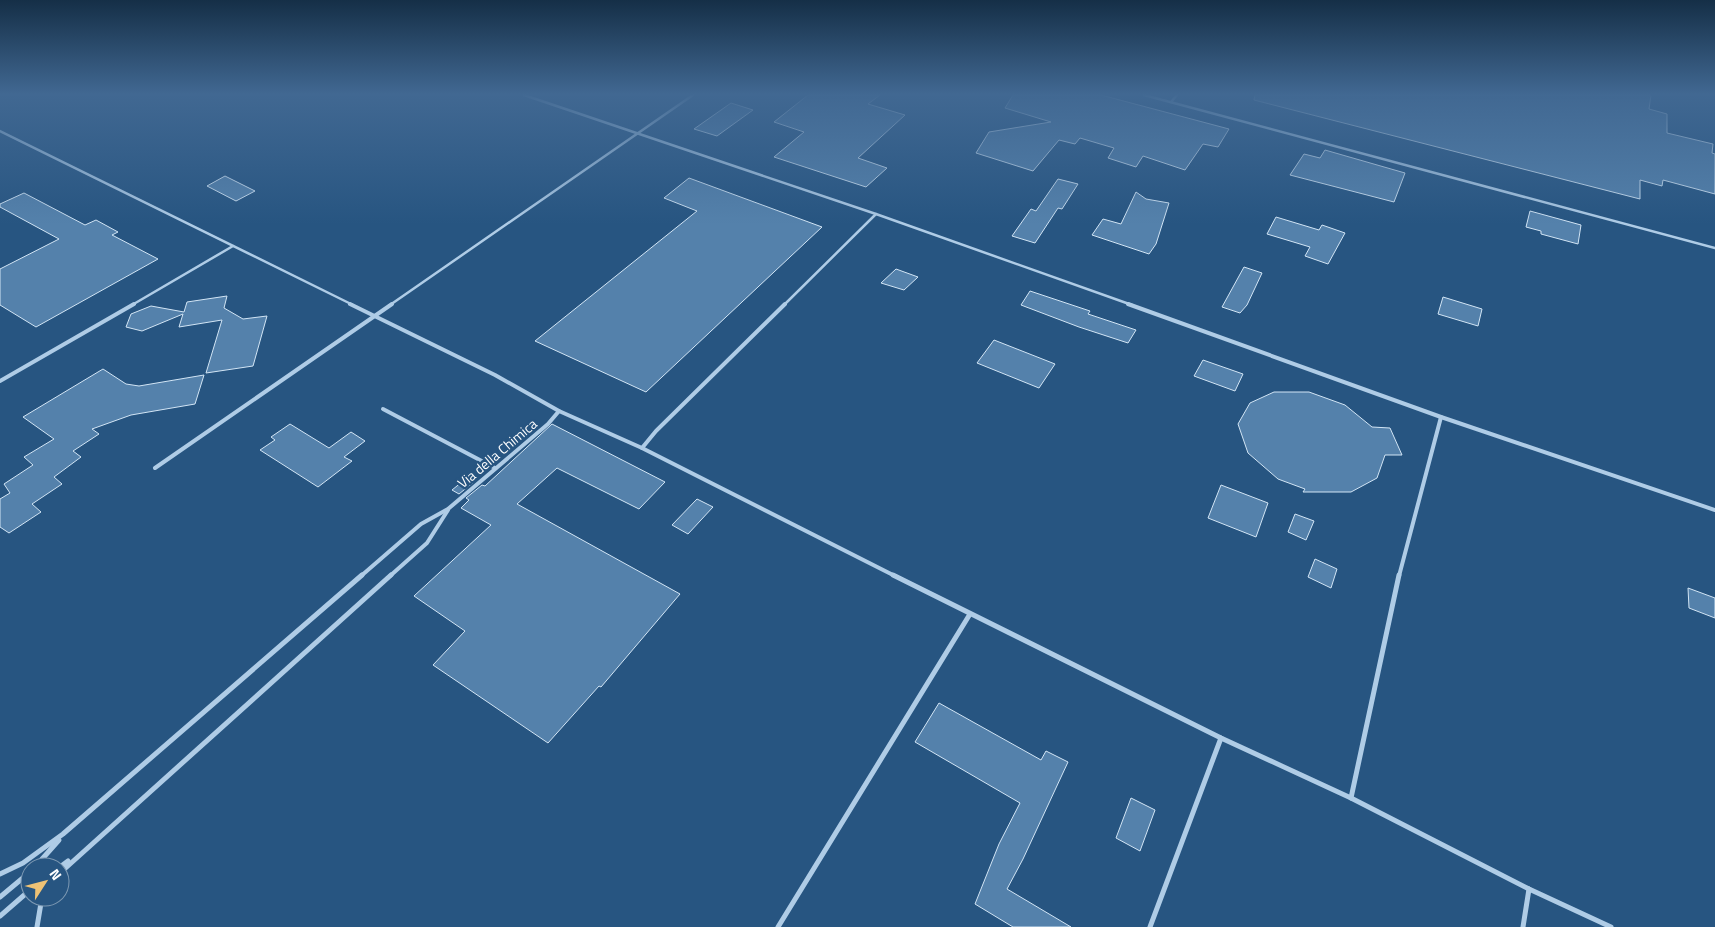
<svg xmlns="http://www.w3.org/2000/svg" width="1715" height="927" viewBox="0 0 1715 927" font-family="'Titillium Web',sans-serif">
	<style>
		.building { fill: #5481ab; stroke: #d2e5f5 }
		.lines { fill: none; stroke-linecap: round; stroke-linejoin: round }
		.service-far2 { stroke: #afcce6; stroke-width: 2.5 }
		.service-far1 { stroke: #afcce6; stroke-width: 4 }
		.service { stroke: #afcce6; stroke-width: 5 }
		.labels { text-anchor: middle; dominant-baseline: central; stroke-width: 5; stroke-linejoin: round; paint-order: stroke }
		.street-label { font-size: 14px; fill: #fff; stroke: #275581 }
	</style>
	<rect width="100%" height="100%" fill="#275581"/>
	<g class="building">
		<path d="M808,95H880L868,104L905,115L858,158L887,168L866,187L774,157L804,132L774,122Z"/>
		<path d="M1013,95H1101L1229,129L1218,147L1203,144L1185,170L1143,156L1136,167L1108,158L1114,148L1080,138L1075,144L1059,140L1033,171L976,153L989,132L1051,122L1005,108Z"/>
		<path d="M1255,95H1651L1649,109L1667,114V133L1713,144L1712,153L1715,154V194L1663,180L1662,186L1640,180V199L1254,100Z"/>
		<path d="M731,103L753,110L717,136L694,129Z"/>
		<path d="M1325,150L1405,173L1394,202L1290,175L1304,154L1320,158Z"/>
		<path d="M225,176L255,191L236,201L207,186Z"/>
		<path d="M689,178L822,227L646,392L535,341L697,211L664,198Z"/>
		<path d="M1058,179L1078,184L1062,209L1058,208L1035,243L1012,236L1031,209L1036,211Z"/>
		<path d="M1136,192L1146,199L1169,203L1156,244L1149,254L1092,235L1103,219L1121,224Z"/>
		<path d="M24,193L85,225L96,220L118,232L112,235L158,259L36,327L0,305V269L59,239L0,207V204Z"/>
		<path d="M1530,211L1581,225L1578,244L1541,234V231L1526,227Z"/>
		<path d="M1276,217L1319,230L1322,225L1345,233L1328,264L1305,256L1310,247L1267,234Z"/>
		<path d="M1244,267L1262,273L1247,305L1240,313L1222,307Z"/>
		<path d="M896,269L918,277L904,290L881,283Z"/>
		<path d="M1030,291L1090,311L1088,314L1136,330L1128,343L1079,327L1021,305Z"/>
		<path d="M227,296L224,308L243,319L267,316L253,366L206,373L222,320L179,327L183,314L142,331L126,327L131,314L151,306L184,312L187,302Z"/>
		<path d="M1443,297L1482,309L1478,326L1438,314Z"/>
		<path d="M994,340L1055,364L1039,388L977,363Z"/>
		<path d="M1203,360L1243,374L1235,391L1194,376Z"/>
		<path d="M103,369L126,384L139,386L204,375L195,404L131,415L92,429L99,434L73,451L81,457L54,477L62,484L32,504L41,512L9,533L0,527V499L10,493L4,484L33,465L24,457L54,439L23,417Z"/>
		<path d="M1274,392H1309L1345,405L1372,427L1390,428L1402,455H1385L1377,478L1351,492H1303L1305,489L1278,479L1248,453L1238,424L1250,403Z"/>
		<path d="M290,424L329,448L351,432L365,441L344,457L352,461L318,487L260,450L275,440L271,437Z"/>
		<path d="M552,424L665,482L639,509L557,468L517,504L680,594L601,687L599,686L548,743L433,665L465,631L414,596L491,525L461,508L469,500L466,498L482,485L485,486Z"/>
		<path d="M468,477L475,481L459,494L452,490Z"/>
		<path d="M1221,485L1268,503L1256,537L1208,518Z"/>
		<path d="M697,499L713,507L688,534L672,525Z"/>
		<path d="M1295,514L1314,521L1306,540L1288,532Z"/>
		<path d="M1315,559L1337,569L1331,588L1308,577Z"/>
		<path d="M1688,588L1715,598V618L1689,608Z"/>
		<path d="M939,703L1041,760L1046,751L1068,762L1023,859L1007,889L1071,927H1013L975,904L999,844L1020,803L915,742Z"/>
		<path d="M1131,798L1155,810L1140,851L1116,838Z"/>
	</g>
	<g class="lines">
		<g class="service-far2">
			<path d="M524,95L876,214L1132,305"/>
			<path d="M1144,95L1715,248"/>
			<path d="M1171,102L1177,95"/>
			<path d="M0,131L353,305"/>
			<path d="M132,305L233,246"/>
			<path d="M390,305L693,95"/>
			<path d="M784,305L876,214"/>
		</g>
		<g class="service-far1">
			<path d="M350,304L495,375L559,411L642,448L895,576"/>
			<path d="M1128,304L1441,417L1715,510"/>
			<path d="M0,381L134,304"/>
			<path d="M383,409L495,468"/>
			<path d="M642,448L656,431L785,304"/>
			<path d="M155,468L392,304"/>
			<path d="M361,576L421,524L448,509L548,424L559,411"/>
			<path d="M390,576L427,543L448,510"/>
			<path d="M1399,576L1441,417"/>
		</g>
		<g class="service">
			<path d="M893,575L1221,738L1351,798L1529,889L1611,927"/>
			<path d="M1351,798L1399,575"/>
			<path d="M35,867L59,840"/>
			<path d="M60,867L68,861"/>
			<path d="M60,873L391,575"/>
			<path d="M0,874L23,863L63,834L362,575"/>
			<path d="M0,897L30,872"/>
			<path d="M0,916L30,890"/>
			<path d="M37,927L41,903L44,897"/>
			<path d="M778,927L970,614"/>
			<path d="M1150,927L1221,738"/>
			<path d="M1523,927L1529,889"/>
		</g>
	</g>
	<linearGradient id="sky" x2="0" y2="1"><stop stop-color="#152f47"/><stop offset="0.42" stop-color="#416892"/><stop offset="1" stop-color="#416892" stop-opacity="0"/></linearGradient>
	<rect width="1715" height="224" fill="url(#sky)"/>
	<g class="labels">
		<g class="street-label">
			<text transform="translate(497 453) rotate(-40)">Via della Chimica</text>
		</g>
	</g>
	<g transform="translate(45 882) rotate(54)"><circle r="24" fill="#275581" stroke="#7d99b3"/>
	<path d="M0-4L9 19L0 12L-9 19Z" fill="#eec275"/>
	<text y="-8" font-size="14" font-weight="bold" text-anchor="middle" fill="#ffffff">N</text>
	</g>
</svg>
